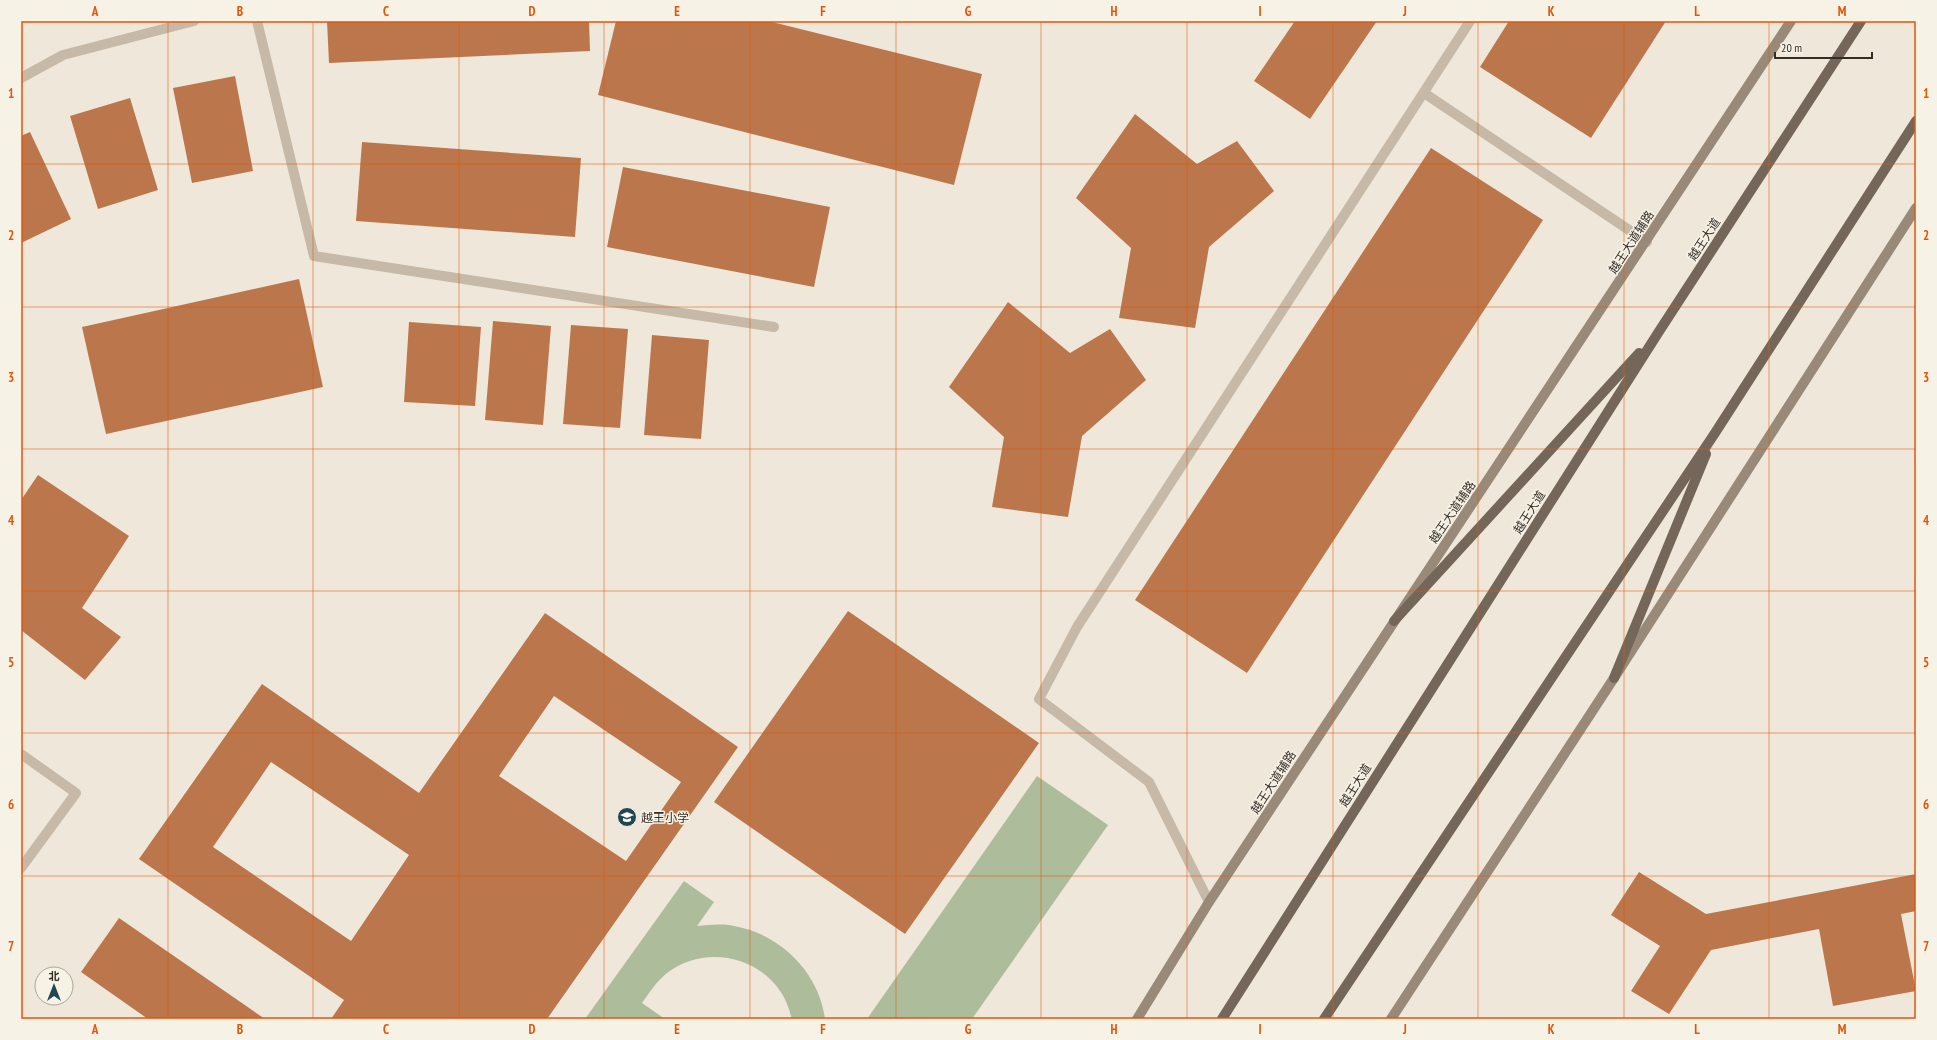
<svg xmlns="http://www.w3.org/2000/svg" width="1937" height="1040" viewBox="0 0 1937 1040" font-family="'PT Sans Narrow','Noto Sans SC',sans-serif">
	<style>
		.green { fill: #adbd9b }
		.building { fill: #bc764b; fill-rule: evenodd }
		.lines { fill: none; stroke-linecap: round; stroke-linejoin: round }
		.street { stroke: #c6b9a7; stroke-width: 10 }
		.secondary { stroke: #998979; stroke-width: 10 }
		.primary { stroke: #746659; stroke-width: 10 }
		.grid { fill: none; stroke: #df570d; stroke-width: 1; stroke-opacity: 0.55 }
		.labels { text-anchor: middle; dominant-baseline: central; stroke-width: 3; stroke-linejoin: round; paint-order: stroke }
		.street-label { font-size: 12px; fill: #332c27; stroke: #f7f2e6 }
		.poi-label { font-size: 12px; fill: #332c27; stroke: #f7f2e6; text-anchor: start }
		.neatline { fill: none; stroke: #df570d; stroke-width: 1.5 }
		.grid-label { font-size: 13px; text-anchor: middle; font-weight: bold; fill: #df570d }
	</style>
	<rect width="100%" height="100%" fill="#efe8da"/>
	<g class="green">
		<path d="M1037,776L1108,825L972,1019H867Z"/>
		<path d="M684,881L714,902L697,926C709,925 722,923 734,926C780,934 819,972 825,1019H792C789,1009 786,999 780,991C755,954 702,946 667,973C657,981 649,993 642,1003L665,1019H585Z"/>
	</g>
	<g class="building">
		<path d="M327,21H589L590,51L329,63Z"/>
		<path d="M616,21H768L982,74L954,185L598,95Z"/>
		<path d="M1295,21H1377L1310,119L1254,81Z"/>
		<path d="M1509,21H1666L1591,138L1480,67Z"/>
		<path d="M235,76L253,171L192,183L173,88Z"/>
		<path d="M130,98L158,190L98,209L70,116Z"/>
		<path d="M1135,114L1197,164L1237,141L1274,191L1209,247L1195,328L1119,318L1131,248L1076,198Z"/>
		<path d="M30,132L71,219L21,243V136Z"/>
		<path d="M362,142L581,158L575,237L356,221Z"/>
		<path d="M1431,148L1543,220L1247,673L1135,600Z"/>
		<path d="M623,167L830,207L814,287L607,247Z"/>
		<path d="M299,279L323,387L106,434L82,327Z"/>
		<path d="M1008,302L1070,353L1110,329L1146,380L1082,436L1068,517L992,507L1004,437L949,387Z"/>
		<path d="M493,321L551,326L543,425L485,420Z"/>
		<path d="M409,322L481,327L475,406L404,402Z"/>
		<path d="M571,325L628,329L620,428L563,424Z"/>
		<path d="M652,335L709,340L701,439L644,435Z"/>
		<path d="M38,475L129,536L82,608L121,637L85,680L21,630V500Z"/>
		<path d="M848,611L1039,743L905,934L714,802Z"/>
		<path d="M545,613L738,747L547,1019H331L344,1000L139,859L262,684L419,793ZM554,696L681,782L626,861L499,776ZM271,762L409,855L351,941L213,847Z"/>
		<path d="M1639,872L1706,914L1916,874V911L1901,914L1916,991L1833,1006L1819,929L1711,950L1669,1014L1631,991L1660,946L1611,915Z"/>
		<path d="M119,918L265,1019H148L81,972Z"/>
	</g>
	<g class="lines">
		<g class="street">
			<path d="M257,21L314,256L774,327"/>
			<path d="M21,78L63,55L194,21"/>
			<path d="M1424,93L1647,242"/>
			<path d="M21,754L76,793L21,868"/>
			<path d="M1209,902L1149,782L1039,699L1077,627L1470,21"/>
		</g>
		<g class="secondary">
			<path d="M1137,1019L1209,902L1791,21"/>
			<path d="M1391,1019L1614,678L1916,208"/>
		</g>
		<g class="primary">
			<path d="M1394,621L1639,353"/>
			<path d="M1614,678L1706,454"/>
			<path d="M1222,1019L1658,333L1861,21"/>
			<path d="M1324,1019L1715,433L1916,121"/>
		</g>
	</g>
	<path class="grid" d="M168,21V1019M313,21V1019M459,21V1019M604,21V1019M750,21V1019M896,21V1019M1041,21V1019M1187,21V1019M1333,21V1019M1478,21V1019M1624,21V1019M1769,21V1019M21,164H1916M21,307H1916M21,449H1916M21,591H1916M21,733H1916M21,876H1916"/>
	<defs>
		<g id="school-disc" transform="scale(1)"><circle r="9.5" fill="#204751" stroke="#f7f2e6"/><path d="M0-5L7-2L0 1L-7-2ZM-4 1L0 2.5L4 1V4Q0 6-4 4Z" fill="#fff"/></g>
	</defs>
	<g fill-rule="evenodd">
		<use href="#school-disc" x="627" y="817"/>
	</g>
	<g class="labels">
		<g class="street-label">
			<text transform="translate(1704 239) rotate(-57)">越王大道</text>
			<text transform="translate(1631 242) rotate(-57)">越王大道辅路</text>
			<text transform="translate(1452 512) rotate(-56)">越王大道辅路</text>
			<text transform="translate(1529 512) rotate(-58)">越王大道</text>
			<text transform="translate(1273 782) rotate(-57)">越王大道辅路</text>
			<text transform="translate(1355 785) rotate(-58)">越王大道</text>
		</g>
		<g class="poi-label">
			<text x="641" y="817">越王小学</text>
		</g>
	</g>
	<rect width="1937" height="1040" fill="none" stroke="#f7f2e6" stroke-width="44"/>
	<g transform="translate(54 986)"><circle r="19" fill="#f7f2e6" stroke="#a9a39a"/>
	<path d="M0-3L7 15L0 10L-7 15Z" fill="#204751"/>
	<text y="-6" font-size="11" font-weight="bold" text-anchor="middle" fill="#332c27">北</text>
	</g>
	<path d="M1775 52v6h97v-6" fill="none" stroke="#332c27" stroke-width="2"/>
	<text x="1781" y="52" font-size="12" fill="#332c27" stroke="#f7f2e6" stroke-width="3" paint-order="stroke">20 m</text>
	<rect x="22" y="22" width="1893" height="996" class="neatline"/>
	<g class="grid-label">
		<text x="95" y="16">A</text>
		<text x="240" y="16">B</text>
		<text x="386" y="16">C</text>
		<text x="532" y="16">D</text>
		<text x="677" y="16">E</text>
		<text x="823" y="16">F</text>
		<text x="968" y="16">G</text>
		<text x="1114" y="16">H</text>
		<text x="1260" y="16">I</text>
		<text x="1405" y="16">J</text>
		<text x="1551" y="16">K</text>
		<text x="1697" y="16">L</text>
		<text x="1842" y="16">M</text>
		<text x="11" y="98">1</text>
		<text x="1926" y="98">1</text>
		<text x="11" y="240">2</text>
		<text x="1926" y="240">2</text>
		<text x="11" y="382">3</text>
		<text x="1926" y="382">3</text>
		<text x="11" y="525">4</text>
		<text x="1926" y="525">4</text>
		<text x="11" y="667">5</text>
		<text x="1926" y="667">5</text>
		<text x="11" y="809">6</text>
		<text x="1926" y="809">6</text>
		<text x="11" y="951">7</text>
		<text x="1926" y="951">7</text>
		<text x="95" y="1034">A</text>
		<text x="240" y="1034">B</text>
		<text x="386" y="1034">C</text>
		<text x="532" y="1034">D</text>
		<text x="677" y="1034">E</text>
		<text x="823" y="1034">F</text>
		<text x="968" y="1034">G</text>
		<text x="1114" y="1034">H</text>
		<text x="1260" y="1034">I</text>
		<text x="1405" y="1034">J</text>
		<text x="1551" y="1034">K</text>
		<text x="1697" y="1034">L</text>
		<text x="1842" y="1034">M</text>
	</g>
</svg>
